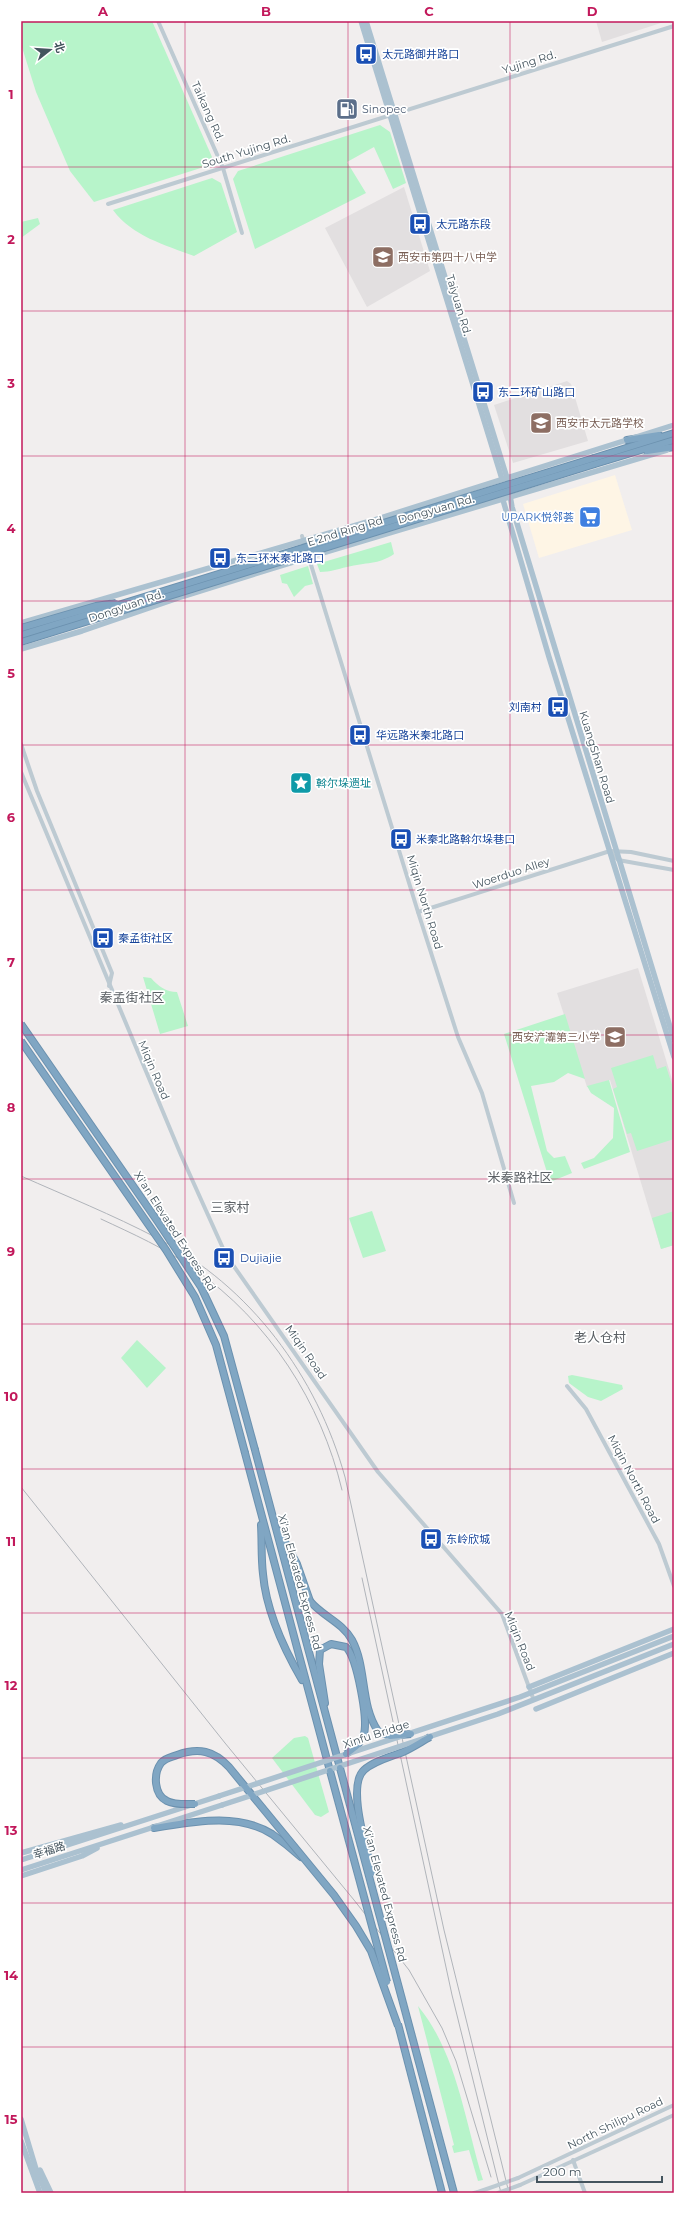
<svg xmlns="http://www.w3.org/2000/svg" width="695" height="2214" viewBox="0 0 695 2214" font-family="Montserrat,'Noto Sans SC',sans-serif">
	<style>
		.commercial { fill: #fef5e5 }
		.education { fill: #e2dfe0 }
		.green { fill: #b7f4ca }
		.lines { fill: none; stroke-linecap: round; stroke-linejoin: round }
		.highway-casing { stroke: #6b91af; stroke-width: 8 }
		.minor { stroke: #bdcad2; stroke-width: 4 }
		.major { stroke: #abc1d0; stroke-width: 5.5 }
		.highway { stroke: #80a6c3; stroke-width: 6 }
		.rail { stroke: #b0b4ba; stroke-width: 1 }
		.highway-bridge-casing { stroke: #6b91af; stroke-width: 8; stroke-linecap: butt }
		.minor-bridge { stroke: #bdcad2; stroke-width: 4 }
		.major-bridge { stroke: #abc1d0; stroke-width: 5.5 }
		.highway-bridge { stroke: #80a6c3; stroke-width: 6 }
		.grid { fill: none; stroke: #c2185b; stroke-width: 1; stroke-opacity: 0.55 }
		.labels { text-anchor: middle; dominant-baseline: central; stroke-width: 3.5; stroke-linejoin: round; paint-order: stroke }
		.transit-label { font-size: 11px; fill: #164399; stroke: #fff; text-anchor: start }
		.street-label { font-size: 11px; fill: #44545e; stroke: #fff }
		.service-label { font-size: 11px; fill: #4e5e75; stroke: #fff; text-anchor: start }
		.education-label { font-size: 11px; fill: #785e54; stroke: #fff; text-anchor: start }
		.shop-label { font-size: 11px; fill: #366cbe; stroke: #fff; text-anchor: end }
		.culture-label { font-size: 11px; fill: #0d838f; stroke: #fff; text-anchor: start }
		.quarter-label { font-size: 13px; fill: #5a5f64; stroke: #fff }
		.neatline { fill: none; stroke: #c2185b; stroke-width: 1.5 }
		.grid-label { font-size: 13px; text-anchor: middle; font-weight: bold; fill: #c2185b }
	</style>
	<rect width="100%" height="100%" fill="#f1eeee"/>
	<path class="commercial" d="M615,475L632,530L539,558L523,504Z"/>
	<g class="education">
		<path d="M596,21H664V22L602,42Z"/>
		<path d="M404,187L430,271L367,307L325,228Z"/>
		<path d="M567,381L571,384L588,441L513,463L494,405Z"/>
		<path d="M638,968L674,1086V1245L661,1249L610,1080L587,1087L557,993Z"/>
	</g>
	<g class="green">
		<path d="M21,21H152L212,157L207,166L94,202L70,171L36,92L21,44Z"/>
		<path d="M380,125L390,132L406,183L393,189L374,147L347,162L366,193L255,249L233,179L238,171Z"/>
		<path d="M212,178L221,183L237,232L194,256C165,245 132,236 113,210Z"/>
		<path d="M38,218L40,224L21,238V222Z"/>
		<path d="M391,542L394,554C378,565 366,562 347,567C337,569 331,572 320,572L317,564Z"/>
		<path d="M308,566L313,584L305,586L294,597L287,584L282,583L280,575Z"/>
		<path d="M143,977L151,978C158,986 166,992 177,992L188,1026L160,1034Z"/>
		<path d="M565,1014L585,1079L568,1073L554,1082L531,1086L547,1151L554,1158L565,1156L572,1173L550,1182L504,1034Z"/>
		<path d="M653,1055L657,1069L666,1066L674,1091V1139L637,1151L631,1133L627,1134L613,1089L617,1087L611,1068Z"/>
		<path d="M609,1080L630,1152L584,1169L581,1163L594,1158L613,1138L614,1108L591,1093L587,1086Z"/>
		<path d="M372,1211L386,1251L363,1258L349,1218Z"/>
		<path d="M674,1211V1245L661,1249L652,1218Z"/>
		<path d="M137,1340L166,1368L147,1388L121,1358Z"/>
		<path d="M572,1375L622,1385L623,1389L601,1401L588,1397L569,1383L568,1376Z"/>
		<path d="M305,1736L308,1738L329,1812L321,1817L315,1815L272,1758L294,1738Z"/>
		<path d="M418,2006C457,2053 465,2122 483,2180L478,2181L469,2150L454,2153L452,2146L454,2145Z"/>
	</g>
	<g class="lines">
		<g class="highway-casing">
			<g id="highway">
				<path d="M627,440L659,435"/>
				<path d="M647,451L674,447"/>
				<path d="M594,458L674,433"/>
				<path d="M595,464L674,440"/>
				<path d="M255,1450L340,1768"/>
				<path d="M245,1453L330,1771"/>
				<path d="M261,1525C262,1541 261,1558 263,1574C266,1610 284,1649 302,1680"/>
				<path d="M279,1531L297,1564L310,1601"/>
				<path d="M319,1664L325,1703"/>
				<path d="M154,1828C192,1822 237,1812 272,1834C282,1841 292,1849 301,1857"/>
			</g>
		</g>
		<g class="minor">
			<path d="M158,21L223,168L242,233"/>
			<path d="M108,204L674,26"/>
			<path d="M302,536L306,549"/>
			<path d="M308,555L418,912L458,1037L482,1093L514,1203"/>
			<path d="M21,744L37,791L112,973L109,986"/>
			<path d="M21,772L181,1155L226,1255L378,1472L502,1614L533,1698"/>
			<path d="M610,851L618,860L674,870"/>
			<path d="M418,912L610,851L631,852L674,861"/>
			<path d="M567,1386L586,1409L659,1544L674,1586"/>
			<path d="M573,2160L585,2193"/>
			<path d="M518,2178L674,2105"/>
			<path d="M520,2185L674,2115"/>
			<path d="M474,2193L478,2192"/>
		</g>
		<g class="major">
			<path d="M361,21L502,479"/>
			<path d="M366,21L507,478L512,507L674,1040"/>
			<path d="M503,500L549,657L674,1057"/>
			<path d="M21,623L374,520L674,425"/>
			<path d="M21,649L82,631L184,596L319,554L667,450"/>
			<path d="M529,1687L674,1629"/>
			<path d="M536,1709L674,1653"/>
			<path d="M21,1853L121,1825"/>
			<path d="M21,1860L219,1796"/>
			<path d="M21,1870L222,1805"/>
			<path d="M21,1876L82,1856L97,1848"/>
			<path d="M21,2119L36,2169L46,2193"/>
			<path d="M21,2141L40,2193"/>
			<path d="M40,2170L51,2193"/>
		</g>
		<use href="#highway" class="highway"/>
		<g class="rail">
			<path d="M21,1176C66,1196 113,1215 157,1238C250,1286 317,1376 345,1477L444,1930L509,2193"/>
			<path d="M101,1219C133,1234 165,1248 194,1269C269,1321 321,1402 342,1490"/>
			<path d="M21,1487L225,1743L354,1900L409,1970L442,2028L456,2061L491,2177"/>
			<path d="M362,1578L452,1995L501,2193"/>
		</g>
		<g class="highway-bridge-casing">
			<g id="highway-bridge">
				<path d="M21,628L96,606L116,603"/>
				<path d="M21,635L594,458"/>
				<path d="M21,642L595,464"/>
				<path d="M21,1024L158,1222L201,1287L224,1336L255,1450"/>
				<path d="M21,1041L166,1250L195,1297L216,1345L245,1453"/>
				<path d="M310,1601C322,1616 342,1622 352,1640C367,1668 360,1705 378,1731L390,1736L411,1734"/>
				<path d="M319,1664L320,1650L331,1644L346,1647C357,1658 368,1718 364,1734C361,1744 353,1749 346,1754"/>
				<path d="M340,1768L454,2193"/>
				<path d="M330,1771L387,1982"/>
				<path d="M195,1804C186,1804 174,1805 167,1801C154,1795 153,1774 161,1763C165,1758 172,1757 177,1755C199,1747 214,1751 229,1767L334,1895L356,1926L371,1951L398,2026"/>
				<path d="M372,1873C368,1852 346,1786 364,1770C374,1761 390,1757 403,1752C412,1748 421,1742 430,1737"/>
				<path d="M398,2024L442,2193"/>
			</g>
		</g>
		<g class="minor-bridge">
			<path d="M478,2192L518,2178"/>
			<path d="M498,2193L520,2185"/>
		</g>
		<g class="major-bridge">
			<path d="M219,1796L520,1697L674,1636"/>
			<path d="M222,1805L498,1714L674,1644"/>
		</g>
		<use href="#highway-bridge" class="highway-bridge"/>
	</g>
	<path class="grid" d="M185,21V2193M348,21V2193M510,21V2193M21,167H674M21,311H674M21,456H674M21,601H674M21,745H674M21,890H674M21,1035H674M21,1179H674M21,1324H674M21,1469H674M21,1613H674M21,1758H674M21,1903H674M21,2047H674"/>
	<defs>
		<g id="bus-square" transform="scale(1.15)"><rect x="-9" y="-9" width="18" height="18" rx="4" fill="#1a4fb4" stroke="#fff"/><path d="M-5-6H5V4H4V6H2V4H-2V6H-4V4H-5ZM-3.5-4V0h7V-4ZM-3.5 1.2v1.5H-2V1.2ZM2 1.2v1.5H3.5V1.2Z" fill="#fff"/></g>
		<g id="fuel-square" transform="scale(1.15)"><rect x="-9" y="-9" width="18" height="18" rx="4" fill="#5c6f8a" stroke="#fff"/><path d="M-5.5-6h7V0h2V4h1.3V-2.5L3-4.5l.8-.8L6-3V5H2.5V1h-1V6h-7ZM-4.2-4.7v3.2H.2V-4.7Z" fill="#fff"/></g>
		<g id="school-square" transform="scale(1.15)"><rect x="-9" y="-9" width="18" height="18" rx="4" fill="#8d6e63" stroke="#fff"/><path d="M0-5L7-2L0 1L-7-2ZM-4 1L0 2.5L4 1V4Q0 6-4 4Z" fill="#fff"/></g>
		<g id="supermarket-square" transform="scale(1.15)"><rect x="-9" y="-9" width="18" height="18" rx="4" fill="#3f7fe0" stroke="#fff"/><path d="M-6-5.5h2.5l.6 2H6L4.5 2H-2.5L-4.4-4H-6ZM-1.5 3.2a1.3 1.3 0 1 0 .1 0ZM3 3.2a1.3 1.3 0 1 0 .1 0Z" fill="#fff"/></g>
		<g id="sight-square" transform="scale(1.15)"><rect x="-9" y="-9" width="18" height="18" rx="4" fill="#0f9aa8" stroke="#fff"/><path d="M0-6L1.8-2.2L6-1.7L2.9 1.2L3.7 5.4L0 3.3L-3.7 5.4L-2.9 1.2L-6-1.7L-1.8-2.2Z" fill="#fff"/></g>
	</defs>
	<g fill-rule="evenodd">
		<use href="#bus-square" x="366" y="54"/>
		<use href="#fuel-square" x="347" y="109"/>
		<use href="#bus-square" x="420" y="224"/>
		<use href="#school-square" x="383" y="257"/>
		<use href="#bus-square" x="483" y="392"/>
		<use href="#school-square" x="541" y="423"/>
		<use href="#supermarket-square" x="590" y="517"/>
		<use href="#bus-square" x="220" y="558"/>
		<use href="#bus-square" x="558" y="707"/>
		<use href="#bus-square" x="360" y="735"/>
		<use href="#sight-square" x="301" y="783"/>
		<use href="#bus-square" x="401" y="839"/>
		<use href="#bus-square" x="103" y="938"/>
		<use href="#school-square" x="615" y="1037"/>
		<use href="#bus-square" x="224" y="1258"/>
		<use href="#bus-square" x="431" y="1539"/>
	</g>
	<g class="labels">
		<g class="transit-label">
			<text x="382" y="54">太元路御井路口</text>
			<text x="436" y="224">太元路东段</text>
			<text x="498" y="392">东二环矿山路口</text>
			<text x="236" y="558">东二环米秦北路口</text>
			<text x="542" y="707" text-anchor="end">刘南村</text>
			<text x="376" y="735">华远路米秦北路口</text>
			<text x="416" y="839">米秦北路斡尔垛巷口</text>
			<text x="118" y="938">秦孟街社区</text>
			<text x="240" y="1258">Dujiajie</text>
			<text x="446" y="1539">东岭欣城</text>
		</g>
		<g class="street-label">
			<text transform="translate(529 62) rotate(-17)">Yujing Rd.</text>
			<text transform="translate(208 111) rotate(66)">Taikang Rd.</text>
			<text transform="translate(246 151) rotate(-17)">South Yujing Rd.</text>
			<text transform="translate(459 305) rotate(73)">Taiyuan Rd.</text>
			<text transform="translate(436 509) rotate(-16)">Dongyuan Rd.</text>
			<text transform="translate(345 531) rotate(-17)">E 2nd Ring Rd</text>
			<text transform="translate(126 606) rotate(-19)">Dongyuan Rd.</text>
			<text transform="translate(597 757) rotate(73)">KuangShan Road</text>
			<text transform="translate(511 873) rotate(-18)">Woerduo Alley</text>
			<text transform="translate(425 902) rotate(73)">Miqin North Road</text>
			<text transform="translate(154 1070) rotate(67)">Miqin Road</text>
			<text transform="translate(175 1231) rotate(57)">Xi'an Elevated Express Rd</text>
			<text transform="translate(306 1352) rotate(55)">Miqin Road</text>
			<text transform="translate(634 1479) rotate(62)">Miqin North Road</text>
			<text transform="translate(300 1582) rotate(75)">Xi'an Elevated Express Rd</text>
			<text transform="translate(520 1641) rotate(68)">Miqin Road</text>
			<text transform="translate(376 1734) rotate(-18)">Xinfu Bridge</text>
			<text transform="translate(49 1850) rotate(-17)">幸福路</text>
			<text transform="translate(385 1894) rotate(75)">Xi'an Elevated Express Rd</text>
			<text transform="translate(615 2123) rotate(-26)">North Shilipu Road</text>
		</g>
		<g class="service-label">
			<text x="362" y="109">Sinopec</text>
		</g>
		<g class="education-label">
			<text x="398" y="257">西安市第四十八中学</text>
			<text x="556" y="423">西安市太元路学校</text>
			<text x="600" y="1037" text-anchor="end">西安浐灞第三小学</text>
		</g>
		<g class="shop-label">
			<text x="574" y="517">UPARK悦邻荟</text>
		</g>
		<g class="culture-label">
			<text x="316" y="783">斡尔垛遗址</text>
		</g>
		<g class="quarter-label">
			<text x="132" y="997">秦孟街社区</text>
			<text x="520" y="1177">米秦路社区</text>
			<text x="230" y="1207">三家村</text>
			<text x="600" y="1337">老人仓村</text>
		</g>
	</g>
	<rect width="695" height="2214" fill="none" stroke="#ffffff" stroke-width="44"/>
	<g transform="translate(50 50) rotate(73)" stroke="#ffffff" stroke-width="3" paint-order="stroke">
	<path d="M0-3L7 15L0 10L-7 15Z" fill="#44545e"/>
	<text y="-6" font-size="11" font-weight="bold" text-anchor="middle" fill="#44545e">北</text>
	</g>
	<path d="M537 2176v6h125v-6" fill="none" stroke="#44545e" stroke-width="2"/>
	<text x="543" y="2176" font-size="12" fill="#44545e" stroke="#ffffff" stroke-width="3" paint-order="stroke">200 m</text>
	<rect x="22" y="22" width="651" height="2170" class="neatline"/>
	<g class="grid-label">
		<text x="103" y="16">A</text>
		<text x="266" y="16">B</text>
		<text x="429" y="16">C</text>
		<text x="592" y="16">D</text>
		<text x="11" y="99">1</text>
		<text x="11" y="244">2</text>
		<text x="11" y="388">3</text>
		<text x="11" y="533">4</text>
		<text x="11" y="678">5</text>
		<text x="11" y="822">6</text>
		<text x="11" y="967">7</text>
		<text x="11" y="1112">8</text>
		<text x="11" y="1256">9</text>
		<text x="11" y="1401">10</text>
		<text x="11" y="1546">11</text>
		<text x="11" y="1690">12</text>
		<text x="11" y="1835">13</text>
		<text x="11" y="1980">14</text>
		<text x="11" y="2124">15</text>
	</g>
</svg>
